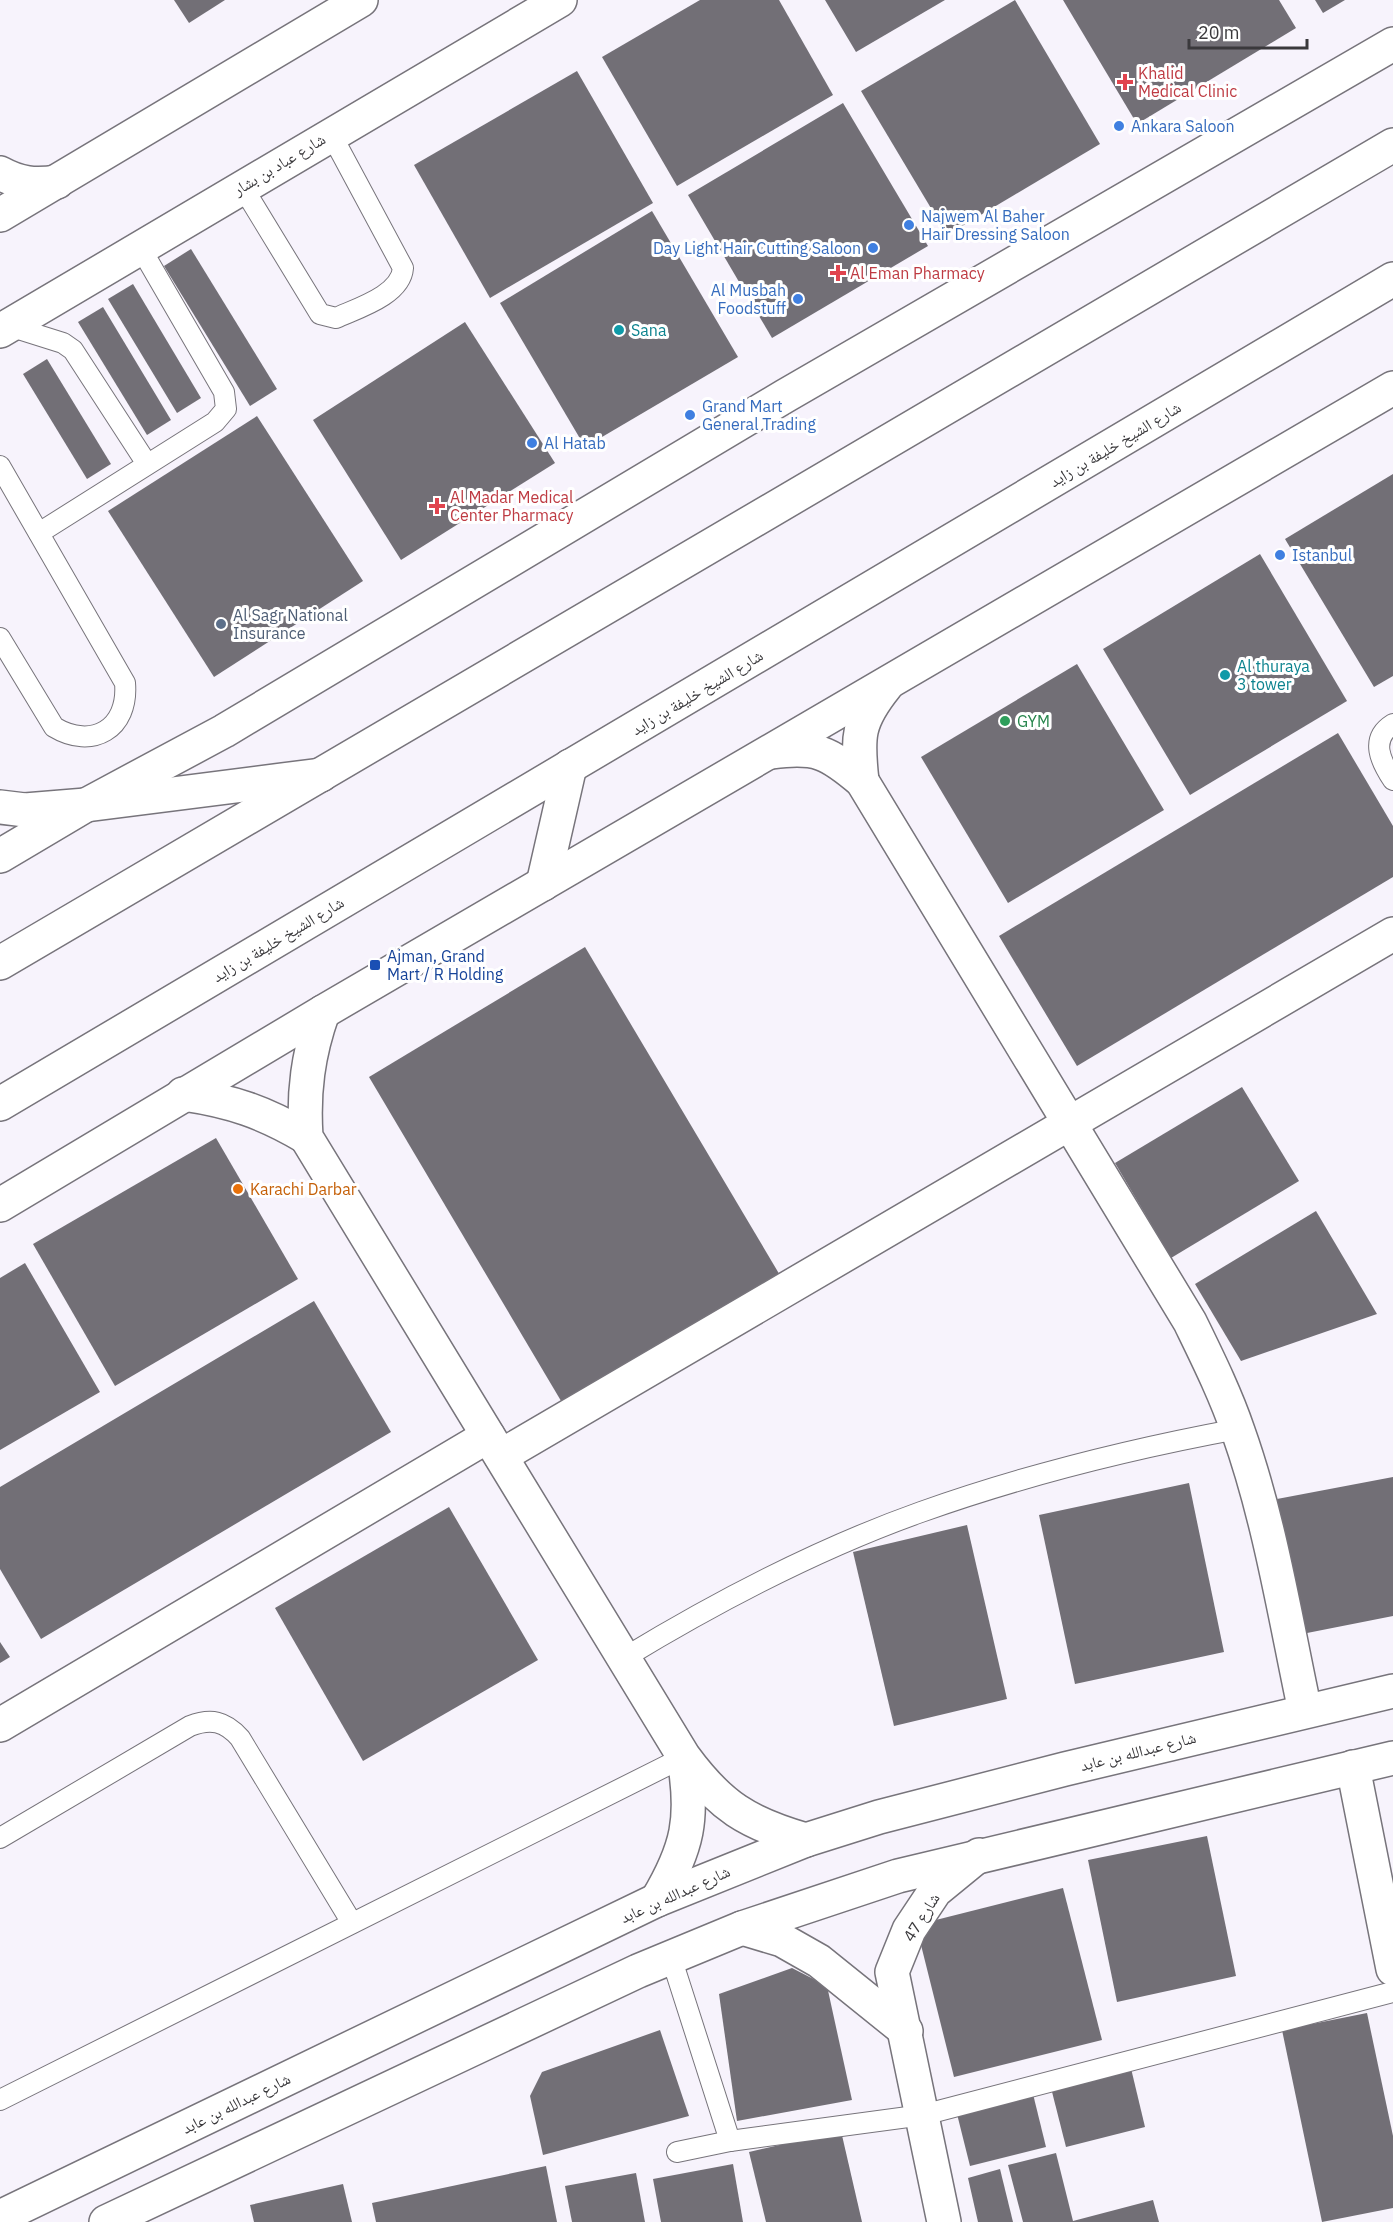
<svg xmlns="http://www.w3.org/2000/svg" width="1393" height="2222" viewBox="0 0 1393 2222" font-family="'IBM Plex Sans','Noto Naskh Arabic',sans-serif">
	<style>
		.building { fill: #726f76 }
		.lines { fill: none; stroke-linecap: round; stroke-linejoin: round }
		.lane-casing { stroke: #77747b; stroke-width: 22 }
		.street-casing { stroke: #77747b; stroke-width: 36 }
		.secondary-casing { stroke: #77747b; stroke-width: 36 }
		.primary-casing { stroke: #77747b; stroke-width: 36 }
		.lane { stroke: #fff; stroke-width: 20 }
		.street { stroke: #fff; stroke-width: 33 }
		.secondary { stroke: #fff; stroke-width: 33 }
		.primary { stroke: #fff; stroke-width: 33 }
		.health-dot { fill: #e0444e; stroke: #fff; stroke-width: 2 }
		.shop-dot { fill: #3f7fe0; stroke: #fff; stroke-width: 2 }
		.culture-dot { fill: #0f9aa8; stroke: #fff; stroke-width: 2 }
		.service-dot { fill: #5c6f8a; stroke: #fff; stroke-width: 2 }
		.leisure-dot { fill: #2e9e5b; stroke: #fff; stroke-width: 2 }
		.transit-dot { fill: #1a4fb4; stroke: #fff; stroke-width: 2 }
		.food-dot { fill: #e8710a; stroke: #fff; stroke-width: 2 }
		.labels { text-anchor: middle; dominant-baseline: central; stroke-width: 6; stroke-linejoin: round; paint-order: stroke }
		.health-label { font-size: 16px; fill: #be3a42; stroke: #fff; text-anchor: start }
		.shop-label { font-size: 16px; fill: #366cbe; stroke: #fff; text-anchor: start }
		.street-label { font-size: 16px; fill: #3a393c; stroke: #fff }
		.culture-label { font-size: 16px; fill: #0d838f; stroke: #fff; text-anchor: start }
		.service-label { font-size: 16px; fill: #4e5e75; stroke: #fff; text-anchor: start }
		.leisure-label { font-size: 16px; fill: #27864d; stroke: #fff; text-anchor: start }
		.transit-label { font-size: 16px; fill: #164399; stroke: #fff; text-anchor: start }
		.food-label { font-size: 16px; fill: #c56008; stroke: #fff; text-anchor: start }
	</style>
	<rect width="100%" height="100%" fill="#f7f3fc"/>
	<g class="building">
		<path d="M174,0H225L189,23Z"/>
		<path d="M700,0H779L833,95L677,186L602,57Z"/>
		<path d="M825,0H945L856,52Z"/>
		<path d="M1015,0L1100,144L947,235L861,91Z"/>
		<path d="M1063,0H1279L1296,28L1137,124Z"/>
		<path d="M1315,0H1345L1323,13Z"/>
		<path d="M577,71L653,203L490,298L414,165Z"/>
		<path d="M843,103L928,246L772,338L688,195Z"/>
		<path d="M652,211L738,357L585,447L500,303Z"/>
		<path d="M191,249L277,389L250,406L164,266Z"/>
		<path d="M133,284L201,398L177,413L108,299Z"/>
		<path d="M103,307L171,420L147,435L78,322Z"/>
		<path d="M465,322L555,463L401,560L313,420Z"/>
		<path d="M47,359L111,464L87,479L23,374Z"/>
		<path d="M257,416L363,581L214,677L108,511Z"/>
		<path d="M1393,474V676L1374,687L1285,539Z"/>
		<path d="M1260,554L1347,701L1190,795L1103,649Z"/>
		<path d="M1077,664L1164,810L1008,903L921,757Z"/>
		<path d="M1338,733L1393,826V877L1077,1066L999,936Z"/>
		<path d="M585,947L784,1282L567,1411L369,1077Z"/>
		<path d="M1242,1087L1299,1181L1171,1258L1115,1163Z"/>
		<path d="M216,1138L298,1279L115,1386L33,1244Z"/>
		<path d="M1316,1211L1377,1314L1241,1361L1195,1284Z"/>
		<path d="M25,1263L100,1392L0,1450V1278Z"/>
		<path d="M314,1301L391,1432L41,1639L0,1569V1487Z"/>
		<path d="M1393,1477V1616L1302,1634L1277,1499Z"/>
		<path d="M1189,1483L1224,1652L1075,1684L1039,1515Z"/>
		<path d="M449,1507L538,1660L363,1761L275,1608Z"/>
		<path d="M967,1525L1007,1699L894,1726L853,1552Z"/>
		<path d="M0,1642L10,1657L0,1663Z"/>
		<path d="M1207,1836L1236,1976L1117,2002L1088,1860Z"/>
		<path d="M1063,1888L1102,2040L954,2077L916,1925Z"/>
		<path d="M792,1968L827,1986L852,2100L737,2121L719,1994Z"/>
		<path d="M1367,2013L1393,2136V2208L1322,2222L1282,2030Z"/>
		<path d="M660,2030L689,2116L543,2155L530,2096L542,2072Z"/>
		<path d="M1129,2060L1145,2127L1066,2147L1049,2080Z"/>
		<path d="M1033,2094L1046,2147L970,2166L957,2114Z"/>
		<path d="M841,2131L862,2222H766L749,2152Z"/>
		<path d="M1056,2153L1073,2221L1153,2200L1159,2222H1023L1008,2165Z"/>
		<path d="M733,2164L743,2222H661L653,2179Z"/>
		<path d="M546,2166L557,2222H376L372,2203Z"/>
		<path d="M1000,2169L1013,2222H978L968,2178Z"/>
		<path d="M636,2173L645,2222H572L565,2186Z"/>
		<path d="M343,2184L352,2222H254L250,2205Z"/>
	</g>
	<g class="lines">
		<g class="lane-casing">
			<g id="lane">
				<path d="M242,186L320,314L336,318C358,308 401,295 403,268L331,134"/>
				<path d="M9,326L63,343L73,350L147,464"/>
				<path d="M0,466L125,683C129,729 92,750 54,727L0,638"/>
				<path d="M39,533L215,422L226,409L224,392L140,247"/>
				<path d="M1393,724C1369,739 1381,762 1393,780"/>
				<path d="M624,1658C718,1601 817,1549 921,1512C1025,1475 1130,1449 1238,1429"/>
				<path d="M0,1838L190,1726C211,1718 225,1721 240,1738L352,1923"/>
				<path d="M671,1957L730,2141"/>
				<path d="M0,2100L684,1757"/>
				<path d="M677,2152L730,2141L923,2115L1393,1992"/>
			</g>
		</g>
		<g class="street-casing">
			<g id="street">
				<path d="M0,173C20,184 35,185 57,182"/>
				<path d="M0,215L361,0"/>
				<path d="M0,331L560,0"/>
				<path d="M772,752C816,746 828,752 862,781L1190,1322C1207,1357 1225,1393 1238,1431C1270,1521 1285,1617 1305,1711"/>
				<path d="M862,781C857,737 857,722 886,686"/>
				<path d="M0,807L25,810L86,805L321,775"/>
				<path d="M0,856L86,805L224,731L785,396L1393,44"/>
				<path d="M323,1012C308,1054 303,1092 306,1137L684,1757C720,1806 747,1823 806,1840"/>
				<path d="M183,1094C231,1101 264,1112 306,1137"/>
				<path d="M0,1205L323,1012L1393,388"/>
				<path d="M501,1456L1393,934"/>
				<path d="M0,1725L488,1436"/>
				<path d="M1353,1767L1393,1969"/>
				<path d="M657,1900C688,1848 694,1818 684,1759"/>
				<path d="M742,1928L782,1940L819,1961L906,2031"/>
				<path d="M944,2222L892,1972L909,1930L935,1891L979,1855"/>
			</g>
		</g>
		<g class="secondary-casing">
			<g id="secondary">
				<path d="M0,2217L657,1900L806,1840L879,1817L1065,1769L1393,1691"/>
				<path d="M106,2222L638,1971L742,1928L898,1876L1393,1758"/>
			</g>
		</g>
		<g class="primary-casing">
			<g id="primary">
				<path d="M543,884L570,766"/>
				<path d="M0,963L1393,145"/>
				<path d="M0,1104L1393,279"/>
			</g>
		</g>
		<use href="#lane" class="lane"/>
		<use href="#street" class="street"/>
		<use href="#secondary" class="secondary"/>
		<use href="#primary" class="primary"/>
	</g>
	<g class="health-dot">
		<path d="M1122 73h6v6h6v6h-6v6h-6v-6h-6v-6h6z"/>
		<path d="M835 264h6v6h6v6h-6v6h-6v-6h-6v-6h6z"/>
		<path d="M434 497h6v6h6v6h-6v6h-6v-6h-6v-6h6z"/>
	</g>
	<g class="shop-dot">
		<circle cx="1119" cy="126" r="6"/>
		<circle cx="909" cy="225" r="6"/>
		<circle cx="873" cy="248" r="6"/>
		<circle cx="798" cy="299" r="6"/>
		<circle cx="690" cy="415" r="6"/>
		<circle cx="532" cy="443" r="6"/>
		<circle cx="1280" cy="555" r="6"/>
	</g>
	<g class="culture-dot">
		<circle cx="619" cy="330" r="6"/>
		<circle cx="1225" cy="675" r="6"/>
	</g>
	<circle class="service-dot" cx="221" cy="624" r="6"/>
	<circle class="leisure-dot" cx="1005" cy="721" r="6"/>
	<rect class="transit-dot" x="369" y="959" width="12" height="12" rx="3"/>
	<circle class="food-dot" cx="238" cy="1189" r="6"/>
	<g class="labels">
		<g class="health-label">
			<text x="1138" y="73">Khalid<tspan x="1138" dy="18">Medical Clinic</tspan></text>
			<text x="850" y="273">Al Eman Pharmacy</text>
			<text x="450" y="497">Al Madar Medical<tspan x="450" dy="18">Center Pharmacy</tspan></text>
		</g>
		<g class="shop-label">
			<text x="1131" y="126">Ankara Saloon</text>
			<text x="921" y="216">Najwem Al Baher<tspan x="921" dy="18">Hair Dressing Saloon</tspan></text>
			<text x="861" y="248" text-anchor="end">Day Light Hair Cutting Saloon</text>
			<text x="786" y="290" text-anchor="end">Al Musbah<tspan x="786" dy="18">Foodstuff</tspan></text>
			<text x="702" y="406">Grand Mart<tspan x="702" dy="18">General Trading</tspan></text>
			<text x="544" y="443">Al Hatab</text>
			<text x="1292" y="555">Istanbul</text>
		</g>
		<g class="street-label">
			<text transform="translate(279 164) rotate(-31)">شارع عباد بن بشار</text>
			<text transform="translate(1115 444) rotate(-31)">شارع الشيخ خليفة بن زايد</text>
			<text transform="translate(697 692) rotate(-31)">شارع الشيخ خليفة بن زايد</text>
			<text transform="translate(278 939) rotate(-31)">شارع الشيخ خليفة بن زايد</text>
			<text transform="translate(1138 1751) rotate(-14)">شارع عبدالله بن عابد</text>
			<text transform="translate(675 1894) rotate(-24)">شارع عبدالله بن عابد</text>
			<text transform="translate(921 1917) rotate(-58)">شارع 47</text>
			<text transform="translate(236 2103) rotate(-26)">شارع عبدالله بن عابد</text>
		</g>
		<g class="culture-label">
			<text x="631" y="330">Sana</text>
			<text x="1237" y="666">Al thuraya<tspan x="1237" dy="18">3 tower</tspan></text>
		</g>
		<g class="service-label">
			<text x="233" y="615">Al Sagr National<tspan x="233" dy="18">Insurance</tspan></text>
		</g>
		<g class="leisure-label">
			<text x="1017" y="721">GYM</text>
		</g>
		<g class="transit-label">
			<text x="387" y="956">Ajman, Grand<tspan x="387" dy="18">Mart / R Holding</tspan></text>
		</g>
		<g class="food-label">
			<text x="250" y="1189">Karachi Darbar</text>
		</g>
	</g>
	<path d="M1189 39v9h118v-9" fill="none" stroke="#3a393c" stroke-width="3"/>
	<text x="1198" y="39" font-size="18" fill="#3a393c" stroke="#ffffff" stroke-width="4.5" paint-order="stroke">20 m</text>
</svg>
